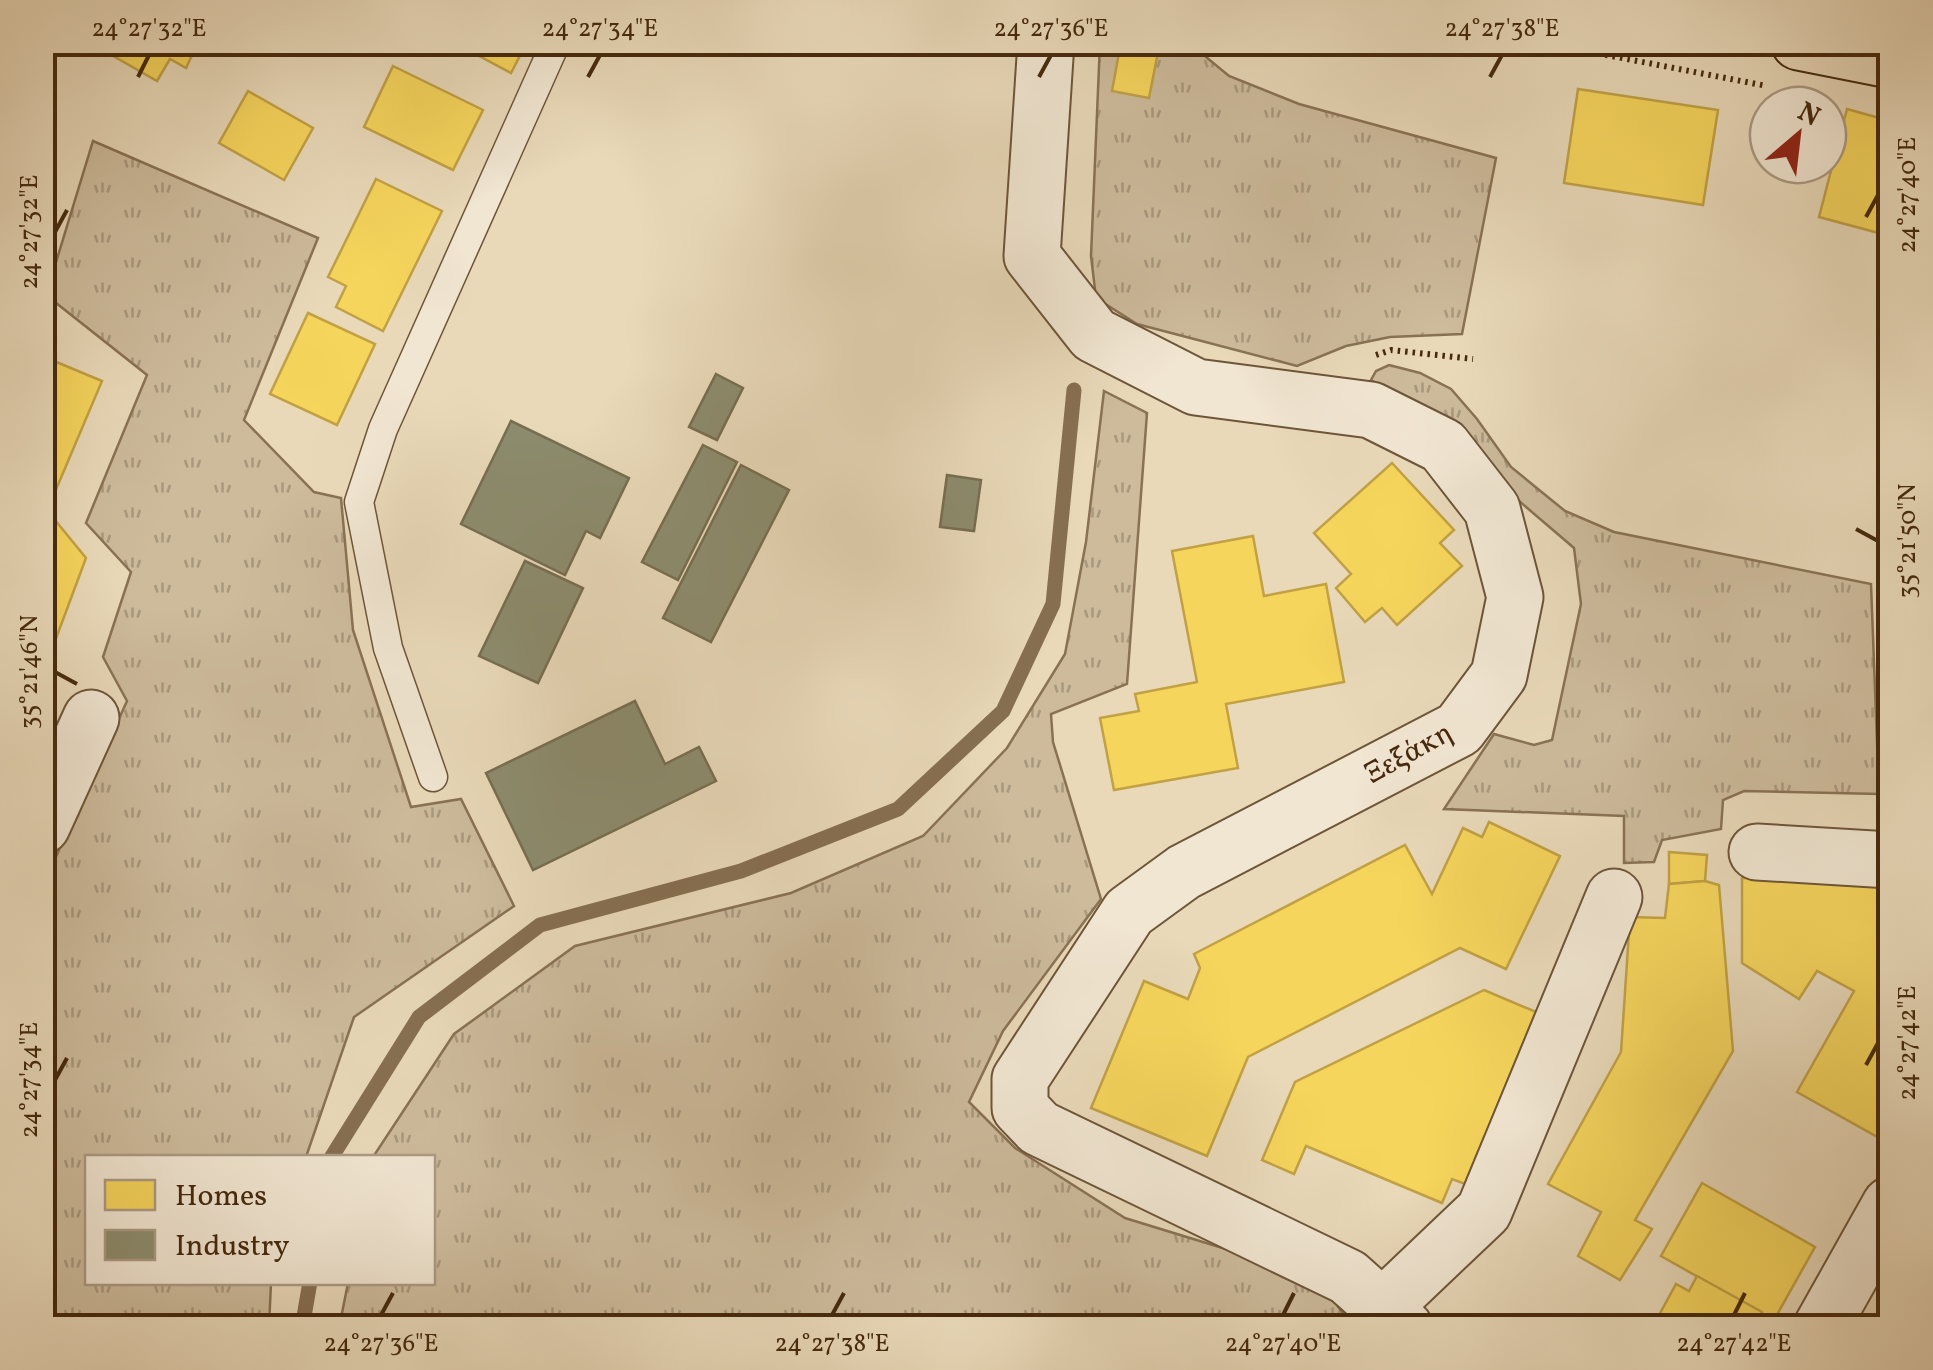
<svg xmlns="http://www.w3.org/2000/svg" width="1933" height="1370" viewBox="0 0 1933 1370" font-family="Vollkorn,serif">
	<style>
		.grass { fill: url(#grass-tufts); stroke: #897254; stroke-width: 2.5 }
		.homes { fill: #f6d55c; stroke: #c1a144; stroke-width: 2.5 }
		.industry { fill: #8c8c6e; stroke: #776e51; stroke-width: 2.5 }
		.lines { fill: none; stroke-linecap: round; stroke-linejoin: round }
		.stream { stroke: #866f51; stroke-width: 15 }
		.service-casing { stroke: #6e5538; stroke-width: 31 }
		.minor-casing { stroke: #6e5538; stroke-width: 59 }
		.primary-casing { stroke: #45290d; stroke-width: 59 }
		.path { stroke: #45290d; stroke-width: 6; stroke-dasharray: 2.5 5; stroke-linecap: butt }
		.service { stroke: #f1e6d2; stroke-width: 28 }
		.minor { stroke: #f1e6d2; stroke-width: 55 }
		.primary { stroke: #e9d9b9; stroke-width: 55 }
		.ticks { fill: none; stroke: #45290d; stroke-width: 4 }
		.labels { text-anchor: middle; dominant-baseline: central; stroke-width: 10; stroke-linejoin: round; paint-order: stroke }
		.street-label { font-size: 30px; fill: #45290d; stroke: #f1e6d2 }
		.neatline { fill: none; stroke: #45290d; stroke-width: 4 }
		.ticks-label { font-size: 25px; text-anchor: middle; fill: #45290d }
	</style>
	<defs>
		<pattern id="grass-tufts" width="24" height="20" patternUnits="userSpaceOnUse" patternTransform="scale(2.5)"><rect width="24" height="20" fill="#cdbb9c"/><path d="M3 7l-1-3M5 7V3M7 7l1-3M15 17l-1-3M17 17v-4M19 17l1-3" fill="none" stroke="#a8987e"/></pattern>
	</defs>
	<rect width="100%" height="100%" fill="#e9d9b9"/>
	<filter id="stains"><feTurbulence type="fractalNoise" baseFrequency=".002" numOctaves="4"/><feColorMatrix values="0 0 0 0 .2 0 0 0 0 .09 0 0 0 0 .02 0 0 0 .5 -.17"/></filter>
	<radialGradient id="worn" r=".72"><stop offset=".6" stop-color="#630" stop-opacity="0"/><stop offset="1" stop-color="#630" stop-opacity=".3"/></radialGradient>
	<g class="grass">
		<path d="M1100,43H1200L1206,57L1229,76L1299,104L1496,158L1462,334L1390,337L1346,346L1297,366L1137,324L1096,298L1091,256Z"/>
		<path d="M93,141L318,238L244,420L314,492L341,498L353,630L411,807L461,799L514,906L354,1017L306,1157L88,1158V1282L271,1283L269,1327L43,1328V885L127,701L103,657L131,572L86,523L147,375L46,295Z"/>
		<path d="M1389,365L1420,373L1451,389L1477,419L1511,467L1565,511L1614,532L1871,584L1879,794L1744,791L1723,800L1721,829L1662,840L1654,862L1624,863V816L1444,809L1494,734L1534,745L1552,740L1581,604L1574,548L1505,489L1461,442L1371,380L1376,371Z"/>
		<path d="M1104,391L1147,413L1127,684L1051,714L1053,742L1101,899L1003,1031L969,1102L1015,1148L1125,1218L1255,1258L1324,1286L1344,1315L1348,1327L339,1328L348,1283L432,1282V1158L373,1157L454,1034L575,946L791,893L923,836L1007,748L1065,654L1086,542Z"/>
	</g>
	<g class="homes">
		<path d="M95,42H184L195,49L186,68L170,59L157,81L94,45Z"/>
		<path d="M453,42H527L511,73Z"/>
		<path d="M1121,42H1160L1149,98L1112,91Z"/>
		<path d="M393,66L483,110L453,170L364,127Z"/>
		<path d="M1578,89L1718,110L1703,205L1564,183Z"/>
		<path d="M248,91L313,128L284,180L219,143Z"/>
		<path d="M1847,109L1890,121V236L1819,217Z"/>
		<path d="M376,179L442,211L383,331L336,307L346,286L328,277Z"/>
		<path d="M308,313L375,344L337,425L270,394Z"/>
		<path d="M42,356L102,381L52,499L42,495Z"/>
		<path d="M1392,463L1454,530L1440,543L1462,566L1397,625L1382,608L1365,622L1336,588L1351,574L1314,533Z"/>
		<path d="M42,516L55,520L86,558L42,676Z"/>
		<path d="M1253,536L1264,596L1326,584L1344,682L1226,704L1238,768L1114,790L1100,718L1139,711L1135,694L1197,682L1172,551Z"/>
		<path d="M1489,822L1560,856L1506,969L1460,948L1248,1057L1207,1156L1091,1108L1144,981L1188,999L1200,968L1194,954L1405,845L1432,894L1463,828L1482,837Z"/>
		<path d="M1669,852L1707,855L1705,881L1669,884Z"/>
		<path d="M1742,878H1890V1144L1797,1092L1854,991L1817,971L1799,999L1742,963Z"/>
		<path d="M1705,881L1719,885L1733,1051L1635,1220L1652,1229L1620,1280L1578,1256L1601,1212L1548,1184L1621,1052L1630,917L1665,918L1669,884Z"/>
		<path d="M1484,990L1536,1012L1465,1184L1452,1179L1442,1203L1306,1146L1294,1174L1262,1160L1295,1082Z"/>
		<path d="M1702,1183L1815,1247L1774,1320L1661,1256Z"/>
		<path d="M1697,1276L1762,1312L1754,1328H1652L1676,1284L1689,1291Z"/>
	</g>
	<g class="industry">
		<path d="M716,374L743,388L717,440L689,427Z"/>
		<path d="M511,421L629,478L600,538L586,531L565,575L461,524Z"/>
		<path d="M703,445L737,462L678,580L642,562Z"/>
		<path d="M741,465L789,490L711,642L663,618Z"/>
		<path d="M947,475L981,480L974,531L940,527Z"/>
		<path d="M525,561L583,588L538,683L479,656Z"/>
		<path d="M635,701L665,764L699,747L716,781L533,870L486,773Z"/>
	</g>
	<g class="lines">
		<g class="stream">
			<path d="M331,1158L419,1017L540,925L741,871L898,809L1003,711L1053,604L1074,390"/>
			<path d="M302,1328L310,1282"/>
		</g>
		<g class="service-casing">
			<path id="service" d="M433,777L388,648L359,502L383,429L556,42"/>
		</g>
		<g class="minor-casing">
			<g id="minor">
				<path d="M1046,42L1032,256L1094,335L1196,387L1371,410L1443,446L1492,509L1515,597L1499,675L1459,729L1184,872L1129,912L1020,1079V1108L1039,1128L1348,1277L1405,1328"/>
				<path d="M42,826L91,718"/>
				<path d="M1757,852L1890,860"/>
				<path d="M1384,1306L1484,1211L1614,897"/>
				<path d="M1821,1328L1890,1205"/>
			</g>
		</g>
		<g class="primary-casing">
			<path id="primary" d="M1799,42L1890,60"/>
		</g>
		<g class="path">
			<path d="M1539,42L1767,86"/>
			<path d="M1376,355L1391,350L1473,359"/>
		</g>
		<use href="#service" class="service"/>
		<use href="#minor" class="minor"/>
		<use href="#primary" class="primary"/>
	</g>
	<path class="ticks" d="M138,77L149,55M588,77L600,55M1039,77L1051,55M1490,77L1502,55M1866,217L1878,195M55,232L67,210M1856,529L1878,541M55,672L77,684M1866,1065L1878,1043M55,1080L67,1058M381,1315L393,1293M832,1315L844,1293M1283,1315L1294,1293M1734,1315L1745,1293"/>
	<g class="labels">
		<g class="street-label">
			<text transform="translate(1409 754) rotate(-29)">Ξεξάκη</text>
		</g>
	</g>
	<rect width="1933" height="1370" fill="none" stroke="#e9d9b9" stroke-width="110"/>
	<rect x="85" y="1155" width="350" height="130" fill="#f1e6d2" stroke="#ac9a83" stroke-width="2.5"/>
	<rect x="105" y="1180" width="50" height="30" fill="#f6d55c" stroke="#ac9a83" stroke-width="2.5"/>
	<text x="175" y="1205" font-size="30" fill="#45290d">Homes</text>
	<rect x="105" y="1230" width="50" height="30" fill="#8c8c6e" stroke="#ac9a83" stroke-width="2.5"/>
	<text x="175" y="1255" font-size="30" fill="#45290d">Industry</text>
	<g transform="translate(1798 135) rotate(28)"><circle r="48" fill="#f1e6d2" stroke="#ac9a83" stroke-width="2.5"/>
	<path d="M0-8L18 38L0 25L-18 38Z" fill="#8f2418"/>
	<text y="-15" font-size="28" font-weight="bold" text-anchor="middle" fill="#45290d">N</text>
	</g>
	<rect x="55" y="55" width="1823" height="1260" class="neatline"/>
	<g class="ticks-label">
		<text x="149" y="36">24°27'32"E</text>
		<text x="600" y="36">24°27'34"E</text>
		<text x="1051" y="36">24°27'36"E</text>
		<text x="1502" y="36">24°27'38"E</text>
		<text transform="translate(1906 195) rotate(-90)" y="9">24°27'40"E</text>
		<text transform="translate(28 232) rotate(-90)" y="9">24°27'32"E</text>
		<text transform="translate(1906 541) rotate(-90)" y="9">35°21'50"N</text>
		<text transform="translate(28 672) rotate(-90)" y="9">35°21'46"N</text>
		<text transform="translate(1906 1043) rotate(-90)" y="9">24°27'42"E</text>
		<text transform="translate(28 1080) rotate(-90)" y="9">24°27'34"E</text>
		<text x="381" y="1351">24°27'36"E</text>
		<text x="832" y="1351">24°27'38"E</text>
		<text x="1283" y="1351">24°27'40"E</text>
		<text x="1734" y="1351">24°27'42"E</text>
	</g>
	<rect width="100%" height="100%" filter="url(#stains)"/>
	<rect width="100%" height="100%" fill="url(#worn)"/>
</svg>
